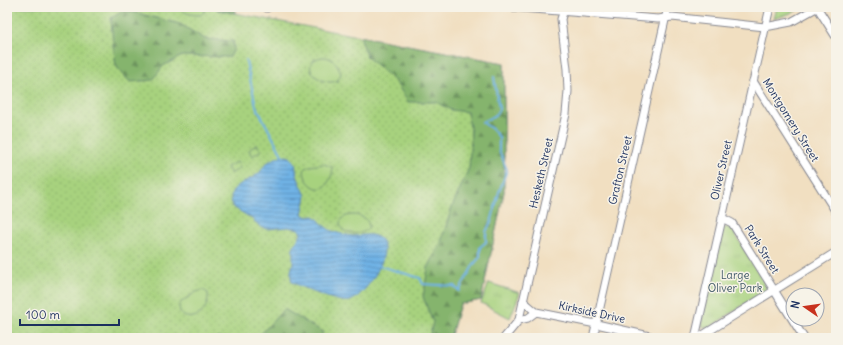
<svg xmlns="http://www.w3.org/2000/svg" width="843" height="345" viewBox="0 0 843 345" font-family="Delius,sans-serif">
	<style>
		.grass { fill: url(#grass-dots); stroke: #61806e }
		.forest { fill: url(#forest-firs); stroke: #507266 }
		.park { fill: url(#park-tufts); stroke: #61806e }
		.garden { fill: #a7d27e; stroke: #61806e }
		.water { fill: url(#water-rules); stroke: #4670a2 }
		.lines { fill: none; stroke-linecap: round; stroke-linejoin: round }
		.stream { stroke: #70b2e5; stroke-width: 2 }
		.minor-casing { stroke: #868790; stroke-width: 9 }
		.minor { stroke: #fff; stroke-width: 7 }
		.labels { text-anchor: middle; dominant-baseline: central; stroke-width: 3; stroke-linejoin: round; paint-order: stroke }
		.street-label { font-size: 11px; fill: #1b2f5e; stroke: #f7f3e8 }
		.park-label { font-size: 11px; fill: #3e5866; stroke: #f7f3e8 }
	</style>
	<defs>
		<pattern id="grass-dots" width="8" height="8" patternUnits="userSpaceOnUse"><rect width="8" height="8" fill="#a7d27e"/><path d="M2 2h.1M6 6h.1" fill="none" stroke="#8fb56f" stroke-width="1.8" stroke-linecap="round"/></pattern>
		<pattern id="forest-firs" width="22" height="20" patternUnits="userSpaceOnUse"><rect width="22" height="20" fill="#85b46d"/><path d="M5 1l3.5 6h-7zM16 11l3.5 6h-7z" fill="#6c935d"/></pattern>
		<pattern id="park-tufts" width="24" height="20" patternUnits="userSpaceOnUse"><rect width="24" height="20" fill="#a7d27e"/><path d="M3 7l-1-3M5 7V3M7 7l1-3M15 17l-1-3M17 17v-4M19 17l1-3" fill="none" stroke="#8fb56f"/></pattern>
		<pattern id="water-rules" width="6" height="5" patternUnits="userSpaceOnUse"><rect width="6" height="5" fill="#70b2e5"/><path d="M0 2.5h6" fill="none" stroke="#5b91bd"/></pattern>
	</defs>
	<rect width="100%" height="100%" fill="#f7f3e8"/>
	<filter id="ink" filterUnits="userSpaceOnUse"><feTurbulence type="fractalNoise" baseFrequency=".025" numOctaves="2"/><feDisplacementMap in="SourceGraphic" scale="8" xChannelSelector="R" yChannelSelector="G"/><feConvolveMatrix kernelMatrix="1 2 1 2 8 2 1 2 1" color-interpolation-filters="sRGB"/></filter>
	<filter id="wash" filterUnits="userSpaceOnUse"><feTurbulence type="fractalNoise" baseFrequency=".012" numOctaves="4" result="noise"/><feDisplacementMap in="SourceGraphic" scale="16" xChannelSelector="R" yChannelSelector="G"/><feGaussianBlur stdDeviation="0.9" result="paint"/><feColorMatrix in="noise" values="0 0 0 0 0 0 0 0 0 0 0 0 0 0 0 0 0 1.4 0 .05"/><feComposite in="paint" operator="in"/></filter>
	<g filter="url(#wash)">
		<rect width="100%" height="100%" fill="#f1dfc1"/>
		<path class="grass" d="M7,7H217V10L504,63V192L481,300L460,304L450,338H7Z"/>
		<g class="forest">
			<path d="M217,7H236L235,13L217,9Z"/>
			<path d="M125,10L180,24L205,39L233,41L234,49L230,57L182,56L163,66L153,80L130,82L116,66L113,45L111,18Z"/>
			<path d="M360,36L504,63V192L481,300L460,304L450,338H429L433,322L423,297L428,268L441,242L452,207L469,168L471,133L467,112L451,110L436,102H408L395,81L367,57Z"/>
			<path d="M284,309L323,332L321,338H257Z"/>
		</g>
		<g class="park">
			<path d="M777,7H803L794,12L774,19Z"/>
			<path d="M727,227L732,229L768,289L710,327H704L701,325L723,228Z"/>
			<path d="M489,283L520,293L510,318L481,303Z"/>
		</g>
		<g class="garden">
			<path d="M178,7H204L205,11L201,15C193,15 184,14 178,7Z"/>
			<path d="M322,57C332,56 339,65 341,74L337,81C328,84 319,80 312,73C308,64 312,59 322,57Z"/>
			<path d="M257,144L261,151L252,156L249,150Z"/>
			<path d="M237,162L240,168L231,174L227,167Z"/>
			<path d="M324,164L332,167C333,172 332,175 330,179C328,182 327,186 324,187C315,193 301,178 305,168L310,166Z"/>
			<path d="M355,215C363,216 371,221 368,229C361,235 352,234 344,231L340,225C340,216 348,215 355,215Z"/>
			<path d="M203,290L208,293C210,323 174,324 180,303L196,292Z"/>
		</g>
		<path class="water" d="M282,155L290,157L295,163L297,176L306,196L302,214L308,217L314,216C319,219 322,225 327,228C333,233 346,235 353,236C361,236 373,232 380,239C395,252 365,296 350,301C340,304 302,288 292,282L291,278V271L293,264V248L301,234L299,229L288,227L267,229L261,227L251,218L233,207C225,185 245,184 258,174C261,172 263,167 266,164C270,160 277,158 282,155Z"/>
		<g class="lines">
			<g class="stream">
				<path d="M246,61L256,106L282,155"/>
				<path d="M380,266L420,278L423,284L454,286L459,291L474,264L480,257V247L486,242V232L492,219L499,192L507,170L499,150V137L492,129L482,122L496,115L499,109L494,77"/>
			</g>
		</g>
	</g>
	<g filter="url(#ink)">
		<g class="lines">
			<g class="minor-casing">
				<g id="minor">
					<path d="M509,7L658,19L672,17L765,27L791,22L818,7"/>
					<path d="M817,7L836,37"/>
					<path d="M267,8V7"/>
					<path d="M753,81L836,212"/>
					<path d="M722,218L732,223L804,338"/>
					<path d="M523,301L536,312L601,325L658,338"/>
					<path d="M519,320L528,318L536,312"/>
					<path d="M504,338L519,320L520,315L566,114L568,91L567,69L561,19L565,7"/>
					<path d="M593,338L668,7"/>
					<path d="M695,338L770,7"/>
					<path d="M698,338L836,252"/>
				</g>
			</g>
			<use href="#minor" class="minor"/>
		</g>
	</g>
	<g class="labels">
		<g class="street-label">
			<text transform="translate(791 120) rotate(58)">Montgomery Street</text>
			<text transform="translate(620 170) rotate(-77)">Grafton Street</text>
			<text transform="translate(721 170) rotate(-77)">Oliver Street</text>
			<text transform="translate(541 173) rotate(-77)">Hesketh Street</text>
			<text transform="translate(762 249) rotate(58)">Park Street</text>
			<text transform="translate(592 312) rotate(12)">Kirkside Drive</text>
		</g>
		<g class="park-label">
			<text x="735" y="275">Large<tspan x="735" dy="13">Oliver Park</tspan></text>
		</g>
	</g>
	<rect width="843" height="345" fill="none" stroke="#f7f3e8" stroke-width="24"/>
	<g transform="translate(805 307) rotate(283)"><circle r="19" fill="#f7f3e8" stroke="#9fa5b1"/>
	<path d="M0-3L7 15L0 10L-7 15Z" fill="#c8321e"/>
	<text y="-6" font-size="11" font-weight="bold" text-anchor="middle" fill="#1b2f5e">N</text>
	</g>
	<path d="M20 319v6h99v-6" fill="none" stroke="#1b2f5e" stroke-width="2"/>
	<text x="26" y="319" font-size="12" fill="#1b2f5e" stroke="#f7f3e8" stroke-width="3" paint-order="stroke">100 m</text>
</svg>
